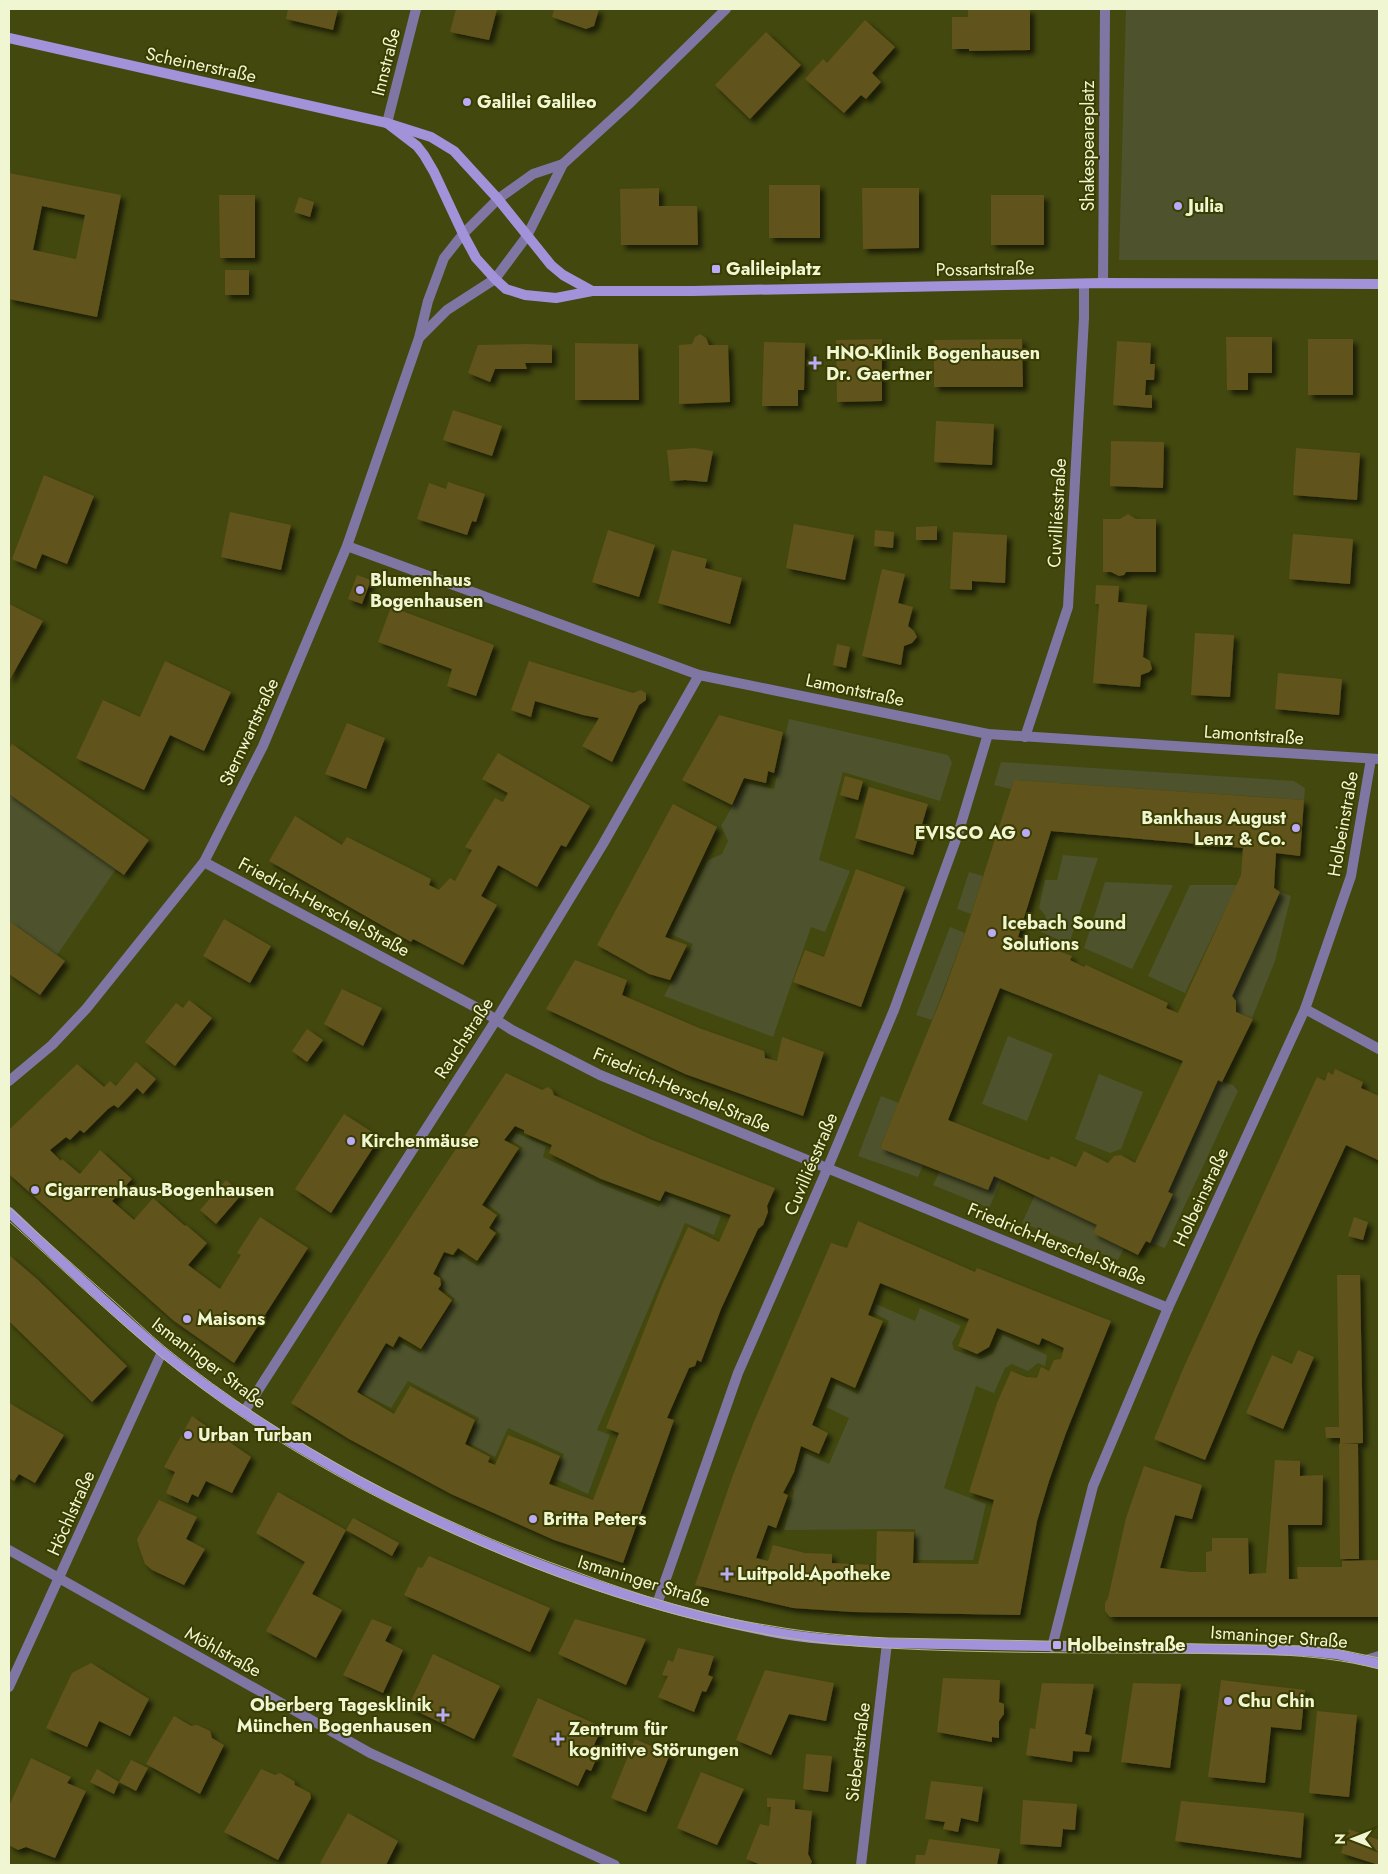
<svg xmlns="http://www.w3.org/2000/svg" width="1388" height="1874" viewBox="0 0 1388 1874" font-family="Jost,sans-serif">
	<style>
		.green { fill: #4e532d }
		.building { fill: #61531a; fill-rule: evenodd; filter: url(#shadow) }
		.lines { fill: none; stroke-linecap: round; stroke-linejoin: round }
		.street { stroke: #8076a3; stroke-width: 10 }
		.secondary { stroke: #a292d9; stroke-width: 10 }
		.tram { stroke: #b2b88c; stroke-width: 1 }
		.poi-dot { fill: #bbaaf6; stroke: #393d01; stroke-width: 2 }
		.labels { text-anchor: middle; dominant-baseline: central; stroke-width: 4; stroke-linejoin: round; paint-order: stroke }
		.street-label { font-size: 18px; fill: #f0f6d1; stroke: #393d01 }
		.poi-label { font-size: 18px; font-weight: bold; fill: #f0f6d1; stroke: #393d01; text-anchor: start }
	</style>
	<defs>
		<filter id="shadow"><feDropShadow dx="4.5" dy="4.5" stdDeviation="2.5" flood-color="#0009"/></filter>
	</defs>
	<rect width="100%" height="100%" fill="#43480f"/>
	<g class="green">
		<path d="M1126,9H1379V260H1119Z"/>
		<path d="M789,719L948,755L952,763L940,801L843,772L819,860L850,871L825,932L811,927L773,1037L664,996L693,944L671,934L708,860L722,854L728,841L721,826L746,783L774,789Z"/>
		<path d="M1001,762L1294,781L1305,788L1304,800L1014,780L1011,789L994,785Z"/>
		<path d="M9,794L116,869L57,955L9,921Z"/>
		<path d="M1063,855L1098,858L1069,944L1041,932L1046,916L1039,908L1045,880H1057Z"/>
		<path d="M969,872L983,876L971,914L957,909Z"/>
		<path d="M1105,882L1173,885L1132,969L1084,948Z"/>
		<path d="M1190,885H1237L1185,993L1148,976Z"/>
		<path d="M1280,892L1291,896L1275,961L1252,1018L1236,1012V1001L1232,996Z"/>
		<path d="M950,927L965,933L932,1020L916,1015Z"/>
		<path d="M1008,1036L1053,1054L1027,1121L982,1104Z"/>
		<path d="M1099,1074L1143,1092L1121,1149L1110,1153L1075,1139Z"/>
		<path d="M1218,1080L1233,1085L1238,1091L1165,1248L1150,1243L1173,1194L1168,1192Z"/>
		<path d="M881,1096L899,1103L880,1147L923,1165L918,1177L858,1156Z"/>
		<path d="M516,1133L546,1146L543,1157L601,1184L659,1207L665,1195L721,1216L714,1235L685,1223L597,1430L610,1435L588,1494L556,1479L564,1454L508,1428L495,1457L469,1443L479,1418L408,1381L391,1408L360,1392L387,1347L394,1351L401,1343L420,1353L455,1299L442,1288L445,1282L438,1272L445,1256L456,1257L459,1255L478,1266L501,1234L493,1228L501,1215L487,1204L523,1148L511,1140Z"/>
		<path d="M940,1171L987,1190L994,1176L1002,1179L989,1208L933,1185Z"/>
		<path d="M1035,1195L1097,1225L1093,1233L1124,1248L1118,1260L1022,1223Z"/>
		<path d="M876,1304L915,1321L920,1308L961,1326L952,1343L954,1350L980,1359L992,1354L1003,1335L1047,1355L1045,1366L1038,1363L1028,1371L1012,1364L1005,1368L994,1393L976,1386L944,1488L986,1504L973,1560H918L915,1529L784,1530L794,1492L792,1487L805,1453L829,1464L849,1418L826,1407L836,1384L858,1394L889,1321L873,1312Z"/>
	</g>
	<g class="building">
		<path d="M288,9H338L333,30L286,19Z"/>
		<path d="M456,9H497L489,40L450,32Z"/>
		<path d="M554,9H599L594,26L586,29L552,17Z"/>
		<path d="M968,9H1030V50L969,51V49H952V17H968Z"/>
		<path d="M865,20L895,47L872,73L881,82L866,99L861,95L844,113L805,79L823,59L827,63Z"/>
		<path d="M766,32L801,65L750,119L715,85Z"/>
		<path d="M9,173L121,195L97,317L9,299ZM42,206L85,215L76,259L33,250Z"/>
		<rect x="769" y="185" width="51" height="53"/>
		<path d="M659,188V206H697L698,245H621L620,189Z"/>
		<path d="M862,188H919V248L863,249Z"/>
		<path d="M219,195H255V258H220Z"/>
		<rect x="991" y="195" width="53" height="50"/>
		<path d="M299,197L314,202L310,217L294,212Z"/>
		<rect x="225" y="270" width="24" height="25"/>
		<path d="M700,334L706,338L709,345H728L730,402L679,404V345L692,344L695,337Z"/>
		<path d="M1226,337H1272V373H1248V390H1227Z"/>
		<path d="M882,339V401L837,402L836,340Z"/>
		<path d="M1022,339L1023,387H934V340Z"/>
		<rect x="1308" y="339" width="45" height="56"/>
		<path d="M1117,341L1151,343L1150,364H1155L1154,380H1146L1145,395H1152V408L1113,405Z"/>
		<path d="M764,342L805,343L804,390H798V406H762Z"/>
		<path d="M575,343L638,344L639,400H575Z"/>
		<path d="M526,344L552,345V363H525L527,369H495L490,382L468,373L478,345Z"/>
		<path d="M453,410L502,426L492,456L443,440Z"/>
		<path d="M936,421L994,424L992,465L934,462Z"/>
		<path d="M1111,441L1164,442L1163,488L1110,486Z"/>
		<path d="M694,448L713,451L707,482L685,480L670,481L667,450Z"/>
		<path d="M1296,448L1360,453L1357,500L1293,495Z"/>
		<path d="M44,475L94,496L67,564L42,554L36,569L12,559Z"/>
		<path d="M448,482L485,494L476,522L472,521L467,535L417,519L429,483L446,489Z"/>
		<path d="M230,512L291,525L281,570L221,557Z"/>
		<path d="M1128,514L1136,519H1156V572H1126L1124,575L1119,576L1111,572H1103V519H1120Z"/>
		<path d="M794,524L854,535L845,580L786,568Z"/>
		<path d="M937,526V540H916V527Z"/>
		<path d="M608,530L655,545L639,597L592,582Z"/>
		<path d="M875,530L894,532L893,548L874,546Z"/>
		<path d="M953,532L1007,535L1005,583L972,581V590L950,589Z"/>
		<path d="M1293,534L1353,539L1350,584L1289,579Z"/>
		<path d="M672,550L707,559L705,568L742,578L730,624L658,603Z"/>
		<path d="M882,569L905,574L898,603L913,607L908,626L914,631L917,637L912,643L904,646L901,665L862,656Z"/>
		<path d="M357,575L371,580L362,604L348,599Z"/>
		<path d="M1096,585L1119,586L1118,602L1147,605L1143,657L1150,661L1152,669L1149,672L1141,675L1140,687L1093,683L1099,604H1095Z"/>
		<path d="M9,604L43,621L9,681Z"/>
		<path d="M391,607L494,645L476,696L447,686L452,669L378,642Z"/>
		<path d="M1195,633L1234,635L1230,697L1191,695Z"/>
		<path d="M837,644L850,647L846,668L833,665Z"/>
		<path d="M165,661L231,692L204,751L170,735L144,790L76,758L103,700L140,717Z"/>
		<path d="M529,661L633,693L641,690L646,693V700L639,705L612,762L582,746L599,718L583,715L535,701L531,717L511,710Z"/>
		<path d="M1278,673L1342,679L1339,715L1275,709Z"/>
		<path d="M719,715L783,732L774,773L768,771L766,783L744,778L732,805L682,780Z"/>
		<path d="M347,723L385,738L366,789L325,774Z"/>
		<path d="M12,744L149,840L124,875L9,794V749Z"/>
		<path d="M498,753L590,806L566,847L561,845L537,887L498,865L481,896L497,905L463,965L413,939L411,942L269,861L295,816L342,845L347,837L431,879L429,885L439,890L450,878L455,881L472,850L465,847L495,798L503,802L508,793L482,779Z"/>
		<path d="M845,776L863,781L858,800L840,795Z"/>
		<path d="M1014,780L1304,800L1300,856L1276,853L1274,888L1280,892L1232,996L1236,1001V1012L1253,1019L1222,1082L1218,1080L1168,1192L1173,1194L1150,1243L1146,1241L1138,1255L1093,1233L1097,1225L994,1176L988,1190L880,1148L943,994L965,933ZM1051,831L1243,848L1241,875L1178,1013L1166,1008L1168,1003L1086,965L1084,967L1070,960L1072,956L1018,937ZM1000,988L1183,1061L1135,1163L1121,1155L1114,1156L1108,1163L1084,1151L1076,1167L1051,1156L1049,1160L948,1120Z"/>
		<path d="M869,787L928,804L913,855L855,838Z"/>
		<path d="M673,804L717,827L665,937L687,945L670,980L649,974L597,945Z"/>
		<path d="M856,869L905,887L861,1007L793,982L805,950L824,957Z"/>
		<path d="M224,919L271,946L250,983L203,956Z"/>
		<path d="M9,921L65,961L40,995L9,974Z"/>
		<path d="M575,960L627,980L622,995L699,1028L764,1051L765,1058L777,1061L782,1037L824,1052L803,1116L685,1074L546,1009Z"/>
		<path d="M342,989L382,1008L363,1046L324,1024Z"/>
		<path d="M189,1000L212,1018L175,1066L145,1042L176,1003L183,1008Z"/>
		<path d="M307,1029L323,1040L307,1062L292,1051Z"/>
		<path d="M136,1062L156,1079L143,1094L137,1088L118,1108L114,1105L108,1109L84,1133L80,1130L70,1140L66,1137L50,1150L61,1161L62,1159L80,1174L100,1150L132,1179L112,1201L134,1220L153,1198L185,1226L186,1225L207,1243L188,1265L220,1289L241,1255L237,1253L260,1217L308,1248L234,1363L174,1321L9,1174V1130L77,1064L104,1087L110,1081L116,1086Z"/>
		<path d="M1335,1069L1363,1082L1361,1088L1379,1096V1158L1378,1160L1346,1145L1257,1337L1205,1460L1154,1439L1183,1369L1317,1077L1325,1081L1328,1072L1333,1075Z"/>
		<path d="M506,1073L542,1090L548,1087L552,1090L554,1095L650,1139L775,1188L767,1206L768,1212L763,1225L758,1229L721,1309L701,1362L697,1360L695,1366L689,1368L667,1418L674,1420L623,1563L554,1540L451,1494L349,1439L291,1403L368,1282ZM515,1126L524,1130V1133L552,1145L549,1153L601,1179L660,1201L665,1191L731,1215L719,1242L688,1227L662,1285L606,1428L619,1433L593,1500L549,1484L560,1456L532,1444L508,1435L495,1465L488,1462L490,1457L465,1444L475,1420L410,1386L394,1414L357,1392L386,1343L393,1347L399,1336L421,1349L452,1300L438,1289L441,1285L440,1278L433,1274L444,1252L453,1255L458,1248L477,1261L496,1233L489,1228L497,1215L482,1205L519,1148L504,1140Z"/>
		<path d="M344,1114L380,1137L331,1213L295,1189Z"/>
		<path d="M226,1180L242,1194L216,1224L200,1210Z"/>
		<path d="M1354,1217L1368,1222L1363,1240L1348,1236Z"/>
		<path d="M858,1221L975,1272L977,1268L1111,1321L1066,1433L1049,1481L1037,1521L1020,1615L852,1612L793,1608L695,1585L733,1475L753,1424L831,1243L847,1248ZM880,1283L969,1319L958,1346L977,1354L989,1347L997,1328L1039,1345L1042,1338L1064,1348L1061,1359L1054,1360L1049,1371L1041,1367L1037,1378L1026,1377L1011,1371L997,1403L969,1492L994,1500L978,1564L913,1563L914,1532L877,1531L876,1565L832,1563V1554L805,1553L773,1545L768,1561L756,1558L768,1525L776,1528L788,1495L783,1493L794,1472L801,1446L819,1454L828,1433L812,1425L831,1377L855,1388L883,1321L868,1315Z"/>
		<path d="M9,1255L37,1279L127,1366L92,1402L9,1321Z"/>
		<path d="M1337,1275H1360L1363,1443L1340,1444V1438H1326L1325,1427H1339Z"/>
		<path d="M1298,1350L1314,1357L1283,1429L1246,1413L1272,1355L1292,1364Z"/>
		<path d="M9,1403L64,1435L35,1483L19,1474L14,1481L9,1478Z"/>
		<path d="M192,1416L251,1457L232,1493L206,1481L198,1497L192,1494L188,1503L166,1493L175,1472L164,1467Z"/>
		<path d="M1339,1444H1358L1359,1559H1340Z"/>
		<path d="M1275,1460L1300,1461V1476L1323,1475L1322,1525H1288L1289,1579H1298L1297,1567H1342V1561L1379,1560V1617H1110L1105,1611V1603L1108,1598L1126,1518L1144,1466L1202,1485L1192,1519L1175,1515L1160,1568L1190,1572H1206V1552L1212,1551V1538H1248L1249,1574L1266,1573Z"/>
		<path d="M278,1492L346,1530L312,1594L342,1610L316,1658L266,1631L305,1562L256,1533Z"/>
		<path d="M159,1500L197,1517L186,1539L205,1549L184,1585L152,1570L145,1564L139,1547L137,1539Z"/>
		<path d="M353,1518L399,1543L392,1556L346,1530Z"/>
		<path d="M429,1556L550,1608L530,1652L404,1595L418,1567L422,1568Z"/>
		<path d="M372,1619L392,1627L385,1641L403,1650L383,1693L343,1675Z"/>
		<path d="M575,1619L646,1639L626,1685L558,1654Z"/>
		<path d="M678,1648L714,1656L708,1675L713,1677L706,1692L702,1691L694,1712L658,1697L668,1676L662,1675L668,1660L673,1662Z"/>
		<path d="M433,1654L500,1686L474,1739L408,1707Z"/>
		<path d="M91,1663L149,1699L130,1736L99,1721L87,1747L46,1728L72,1673Z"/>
		<path d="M765,1670L834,1683L826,1721L789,1714L771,1755L736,1740Z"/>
		<path d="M943,1678L1000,1680L999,1702L1004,1704V1714L999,1721V1738L992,1737V1742L937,1732Z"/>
		<path d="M1221,1680L1305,1690L1301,1730L1271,1727L1265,1783L1208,1777Z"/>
		<path d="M1042,1683L1094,1684L1085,1734L1092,1736L1089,1752L1073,1751L1072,1762L1026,1755L1030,1728L1035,1729Z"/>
		<path d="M1133,1683L1181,1684L1170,1768L1121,1762Z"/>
		<path d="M538,1698L602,1727L591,1752L598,1755L591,1771L586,1769L578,1786L512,1756Z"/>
		<path d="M1317,1711L1357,1715L1349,1797L1309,1793Z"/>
		<path d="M174,1716L191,1726L197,1725L210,1731L212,1738L224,1745L200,1794L146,1764Z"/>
		<path d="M635,1739L670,1754L646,1812L611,1798Z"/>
		<path d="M806,1754L832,1756L828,1792L803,1789Z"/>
		<path d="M31,1758L71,1777L67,1783L86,1791L55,1858L26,1847L18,1850L9,1845V1806Z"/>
		<path d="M131,1760L148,1768L136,1791L119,1782Z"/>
		<path d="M97,1769L119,1782L114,1794L90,1782Z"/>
		<path d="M261,1769L275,1775L280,1773L294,1781L295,1785L310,1793L311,1798L278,1860L224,1832Z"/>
		<path d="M701,1772L744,1789L717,1845L677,1828Z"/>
		<path d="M931,1781L983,1787L978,1822L961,1818L958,1832L943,1829L945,1822L925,1819Z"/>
		<path d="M767,1798L795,1800V1809L812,1811L808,1854L812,1862L810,1865H761L746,1859L760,1824L769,1826L771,1807H767Z"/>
		<path d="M1023,1800L1077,1804L1075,1830L1063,1829L1061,1847L1020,1844Z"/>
		<path d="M1181,1801L1304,1813L1301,1858L1175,1841Z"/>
		<path d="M348,1813L398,1841L386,1865H322L320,1863Z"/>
		<path d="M1349,1829L1379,1840V1865L1341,1853Z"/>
		<path d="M929,1839L1000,1849L997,1865H915L916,1855H925Z"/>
	</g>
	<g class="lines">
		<g class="street">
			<path d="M387,123L416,9"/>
			<path d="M1103,283L1105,9"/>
			<path d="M420,337L447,310L495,279L527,236L563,164L631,102L726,9"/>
			<path d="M347,546L699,675L988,734L1379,759"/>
			<path d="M1025,737L1068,607L1084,318V284"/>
			<path d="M204,862L481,1010L512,1030L600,1075L1168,1308"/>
			<path d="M1305,1009L1379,1049"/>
			<path d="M9,1081L52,1045L86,1009L204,862L263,746L347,546L419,338L428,301L444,258L463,234L498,199L533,174L563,164"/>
			<path d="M244,1412L496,1020L603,844L699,675"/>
			<path d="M9,1550L370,1753L615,1865"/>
			<path d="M657,1604L738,1373L828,1167L894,1010L958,834L988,734"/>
			<path d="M1052,1647L1093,1486L1168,1308L1305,1009L1351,876L1371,759"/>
			<path d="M1366,1660L1379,1656"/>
			<path d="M9,1687L162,1352"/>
			<path d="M861,1865L887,1643"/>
		</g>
		<g class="secondary">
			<path d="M9,38L387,123L431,137L454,151L498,199L551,265L563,275L592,291"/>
			<path d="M387,123L417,146L424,155L434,172L463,234L476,258L495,279L506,289L525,295L556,298L592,291H693L1103,283L1379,284"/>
			<path d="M9,1212C59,1259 109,1307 161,1351C206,1388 256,1421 306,1451C447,1535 605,1599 767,1631C806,1639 847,1641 887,1643L1305,1651L1336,1654L1379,1664"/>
		</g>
		<g class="tram">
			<path d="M9,1207C44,1239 79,1270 114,1301C131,1316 148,1333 166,1348C287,1446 428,1519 574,1571C638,1595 705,1616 772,1626C811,1633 849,1636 887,1638L1306,1646L1336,1649L1379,1658"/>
			<path d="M9,1221C59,1266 108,1313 160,1356C270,1446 398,1514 530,1566C645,1611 762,1642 886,1648C981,1653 1076,1653 1171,1653C1240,1654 1311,1651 1379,1669"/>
		</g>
	</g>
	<g class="poi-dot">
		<circle cx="467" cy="102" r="5"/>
		<circle cx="1178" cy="206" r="5"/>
		<rect x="711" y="264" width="10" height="10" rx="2.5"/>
		<path d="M812.5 355.5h5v5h5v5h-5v5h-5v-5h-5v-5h5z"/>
		<circle cx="360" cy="590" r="5"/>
		<circle cx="1296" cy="828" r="5"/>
		<circle cx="1026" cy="833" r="5"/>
		<circle cx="992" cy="933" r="5"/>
		<circle cx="351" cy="1141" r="5"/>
		<circle cx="35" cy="1190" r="5"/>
		<circle cx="187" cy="1319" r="5"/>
		<circle cx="188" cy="1435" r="5"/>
		<circle cx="533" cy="1519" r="5"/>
		<path d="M724.5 1566.5h5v5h5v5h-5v5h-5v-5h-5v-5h5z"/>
		<rect x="1052" y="1640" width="10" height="10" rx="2.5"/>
		<circle cx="1228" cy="1701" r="5"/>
		<path d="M440.5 1707.5h5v5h5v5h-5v5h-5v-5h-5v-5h5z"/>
		<path d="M555.5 1731.5h5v5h5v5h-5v5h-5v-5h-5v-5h5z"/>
	</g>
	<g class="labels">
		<g class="street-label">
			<text transform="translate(386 62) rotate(-76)">Innstraße</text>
			<text transform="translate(201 65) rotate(12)">Scheinerstraße</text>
			<text transform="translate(1088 146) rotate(-90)">Shakespeareplatz</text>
			<text transform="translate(985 269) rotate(-1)">Possartstraße</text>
			<text transform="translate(1057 513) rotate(-87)">Cuvilliésstraße</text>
			<text transform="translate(855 690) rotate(12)">Lamontstraße</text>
			<text transform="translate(249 732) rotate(-65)">Sternwartstraße</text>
			<text transform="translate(1254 735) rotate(4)">Lamontstraße</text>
			<text transform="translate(1343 824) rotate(-80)">Holbeinstraße</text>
			<text transform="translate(324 907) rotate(28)">Friedrich-Herschel-Straße</text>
			<text transform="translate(464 1038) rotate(-57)">Rauchstraße</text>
			<text transform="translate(682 1090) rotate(23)">Friedrich-Herschel-Straße</text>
			<text transform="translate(811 1164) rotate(-67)">Cuvilliésstraße</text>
			<text transform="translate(1201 1197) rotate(-65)">Holbeinstraße</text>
			<text transform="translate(1057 1244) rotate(22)">Friedrich-Herschel-Straße</text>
			<text transform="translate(209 1363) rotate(37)">Ismaninger Straße</text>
			<text transform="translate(71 1513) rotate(-66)">Höchlstraße</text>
			<text transform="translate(644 1581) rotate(17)">Ismaninger Straße</text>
			<text transform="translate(1279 1637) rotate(4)">Ismaninger Straße</text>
			<text transform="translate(223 1652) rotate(29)">Möhlstraße</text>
			<text transform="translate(858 1752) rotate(-83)">Siebertstraße</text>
		</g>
		<g class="poi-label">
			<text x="477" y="102">Galilei Galileo</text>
			<text x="1188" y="206">Julia</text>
			<text x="726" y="269">Galileiplatz</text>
			<text x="826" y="353">HNO-Klinik Bogenhausen<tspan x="826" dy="21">Dr. Gaertner</tspan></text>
			<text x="370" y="580">Blumenhaus<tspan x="370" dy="21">Bogenhausen</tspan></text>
			<text x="1286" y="818" text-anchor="end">Bankhaus August<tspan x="1286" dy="21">Lenz &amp; Co.</tspan></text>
			<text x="1016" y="833" text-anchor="end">EVISCO AG</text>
			<text x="1002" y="923">Icebach Sound<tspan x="1002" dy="21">Solutions</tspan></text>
			<text x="361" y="1141">Kirchenmäuse</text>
			<text x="45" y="1190">Cigarrenhaus-Bogenhausen</text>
			<text x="197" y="1319">Maisons</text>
			<text x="198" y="1435">Urban Turban</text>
			<text x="543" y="1519">Britta Peters</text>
			<text x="737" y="1574">Luitpold-Apotheke</text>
			<text x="1067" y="1645">Holbeinstraße</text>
			<text x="1238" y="1701">Chu Chin</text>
			<text x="432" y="1705" text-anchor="end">Oberberg Tagesklinik<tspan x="432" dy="21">München Bogenhausen</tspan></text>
			<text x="569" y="1729">Zentrum für<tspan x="569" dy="21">kognitive Störungen</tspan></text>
		</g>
	</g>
	<rect width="1388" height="1874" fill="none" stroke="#f0f6d1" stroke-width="20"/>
	<g transform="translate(1353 1839) rotate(270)" stroke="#393d01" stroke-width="4" paint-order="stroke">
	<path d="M0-4L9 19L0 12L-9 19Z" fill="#f0f6d1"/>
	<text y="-8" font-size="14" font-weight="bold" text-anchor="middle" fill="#f0f6d1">N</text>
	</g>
</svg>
